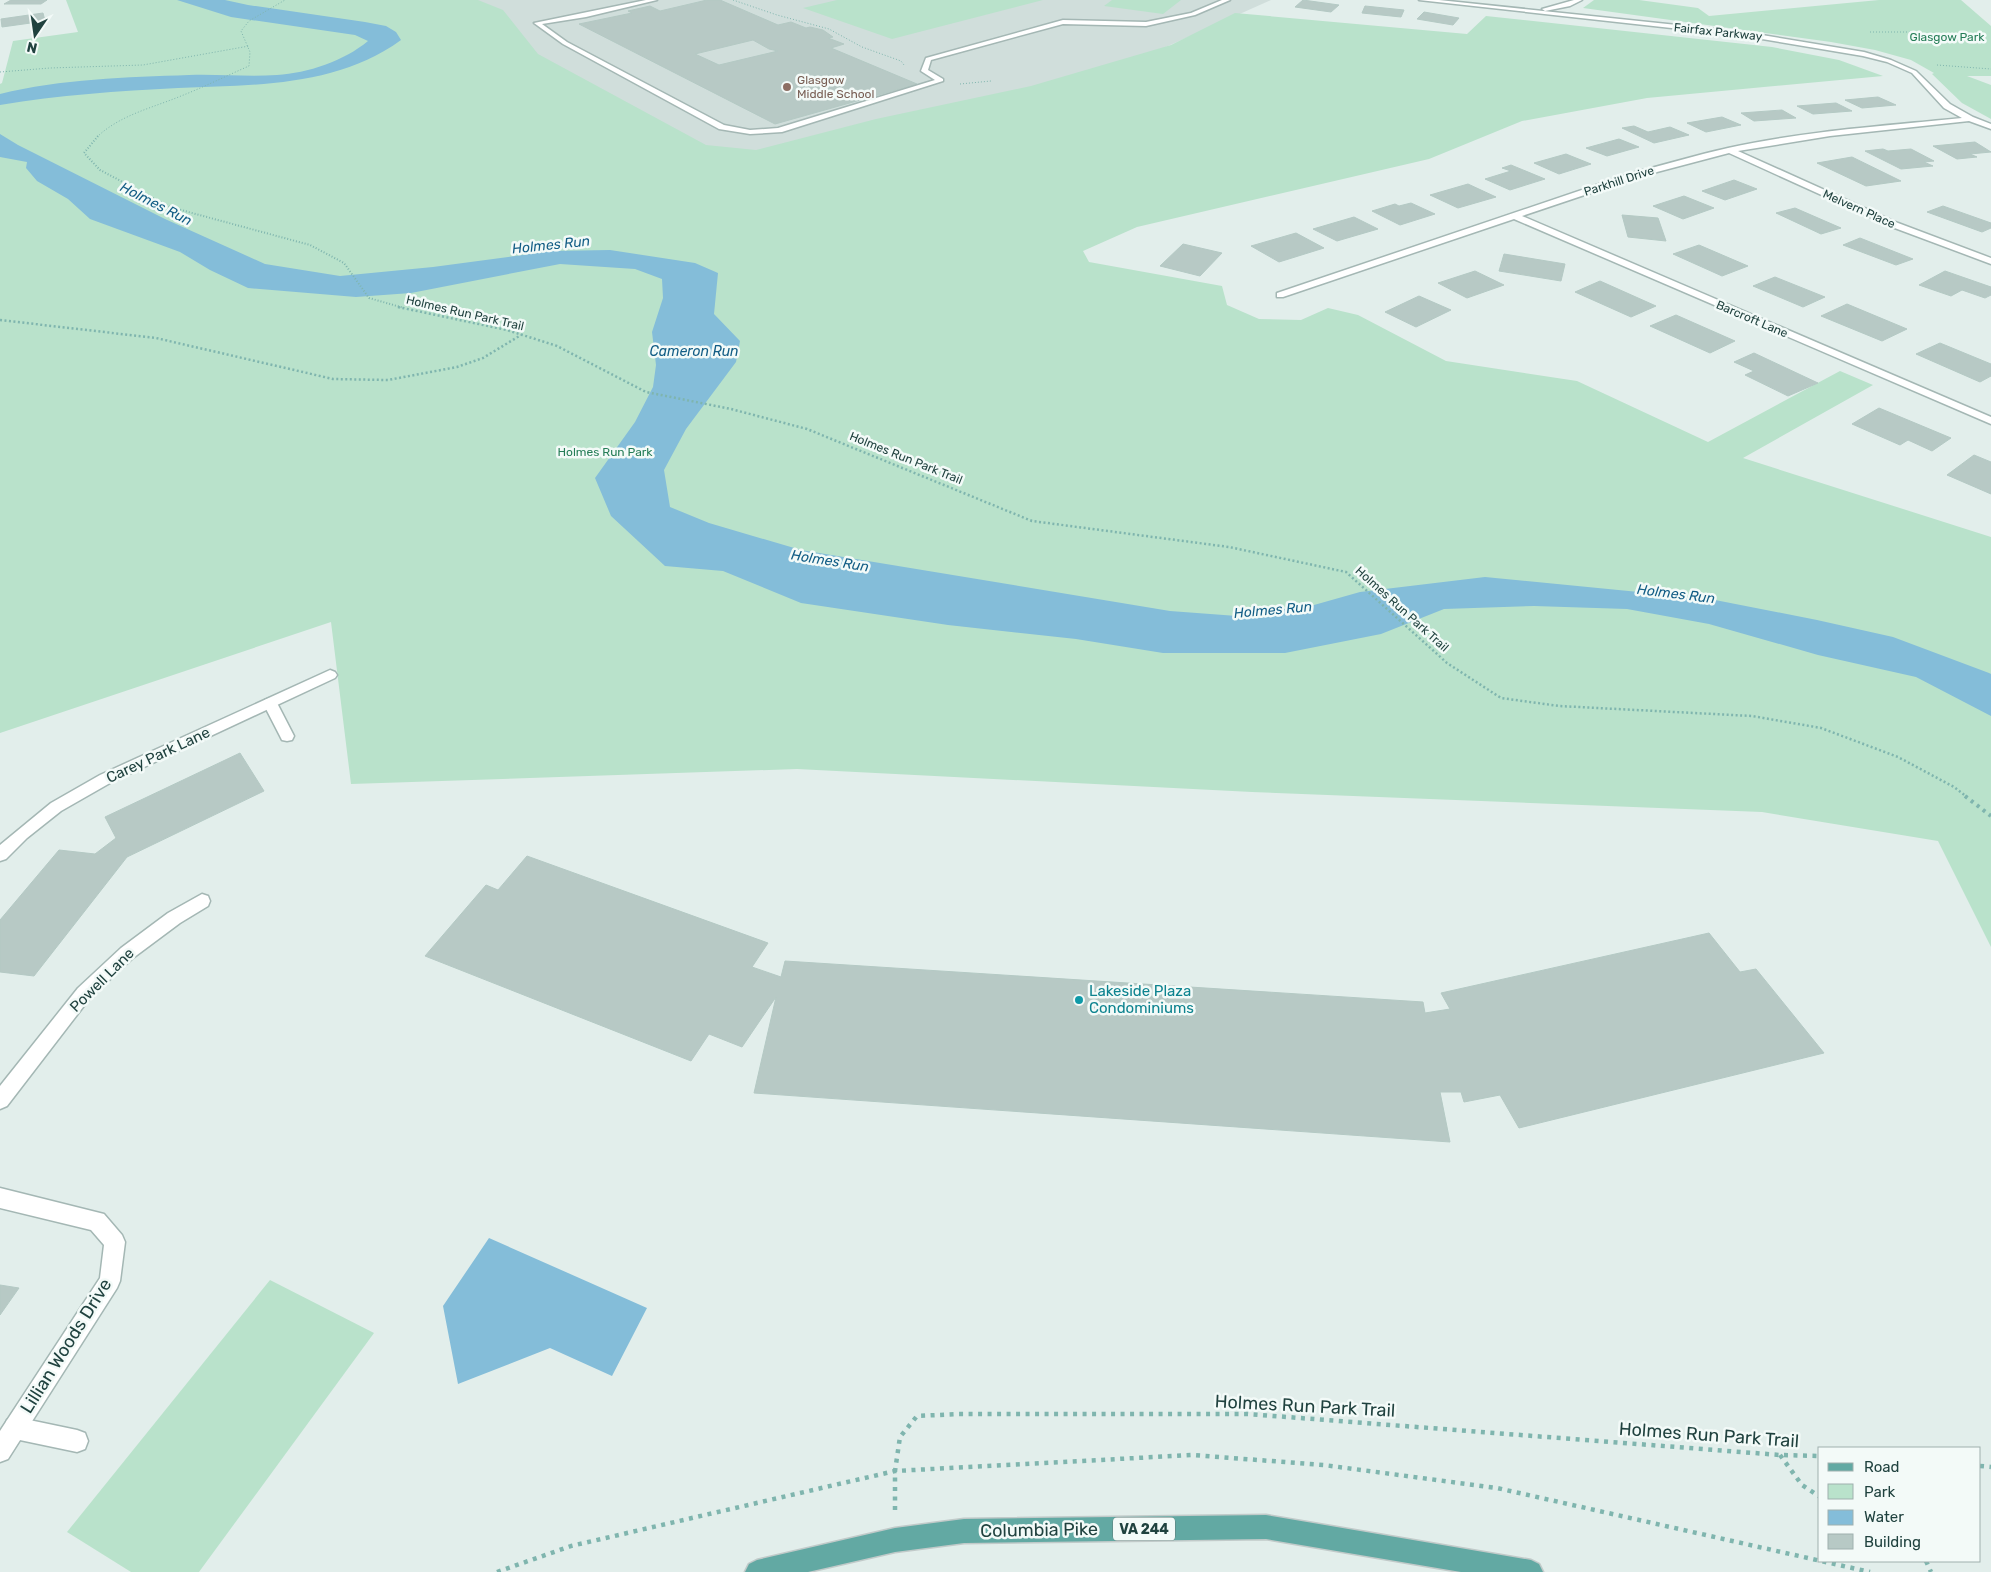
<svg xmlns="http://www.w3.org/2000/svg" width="1991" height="1572" viewBox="0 0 1991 1572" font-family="Rubik,sans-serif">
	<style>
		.built { fill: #d0dedb }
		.green { fill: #b9e2cb }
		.water { fill: #84bdd9 }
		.building { fill: #b7c9c5; stroke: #b4c9c4; fill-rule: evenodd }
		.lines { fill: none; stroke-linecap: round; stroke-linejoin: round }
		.service-casing { stroke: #a4b7b4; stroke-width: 3 }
		.minor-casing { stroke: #a4b7b4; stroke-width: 3 }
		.primary-casing { stroke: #c1cac9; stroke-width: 3 }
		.path-far4 { stroke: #7fb5ae; stroke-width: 1; stroke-dasharray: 1 2; stroke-linecap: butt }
		.path-far3 { stroke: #7fb5ae; stroke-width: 2; stroke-dasharray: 1 2; stroke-linecap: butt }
		.path-far2 { stroke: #7fb5ae; stroke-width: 2.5; stroke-dasharray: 2 2.5; stroke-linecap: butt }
		.path-far1 { stroke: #7fb5ae; stroke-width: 4; stroke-dasharray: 3 4.5; stroke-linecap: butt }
		.path { stroke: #7fb5ae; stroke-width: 4.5; stroke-dasharray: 4 5.5; stroke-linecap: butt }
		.service { fill: #fff; fill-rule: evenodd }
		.minor { fill: #fff; fill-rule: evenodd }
		.primary { fill: #62a9a3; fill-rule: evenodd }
		.education-dot { fill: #8d6e63; stroke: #f3faf8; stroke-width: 2 }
		.culture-dot { fill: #0f9aa8; stroke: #f3faf8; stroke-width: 2 }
		.labels { text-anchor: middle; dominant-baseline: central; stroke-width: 5; stroke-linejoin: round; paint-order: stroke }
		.far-street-label { font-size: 12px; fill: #20423f; stroke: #f3faf8 }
		.far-park-label { font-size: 12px; fill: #257d57; stroke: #f3faf8 }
		.far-education-label { font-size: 12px; fill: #785e54; stroke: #f3faf8; text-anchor: start }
		.far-water-label { font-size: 14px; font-style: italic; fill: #125d85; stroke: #f3faf8 }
		.shield { fill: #f3faf8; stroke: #5f7976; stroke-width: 1 }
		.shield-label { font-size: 14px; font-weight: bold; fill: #20423f }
		.street-label { font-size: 15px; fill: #20423f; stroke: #f3faf8 }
		.culture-label { font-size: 15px; fill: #0d838f; stroke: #f3faf8; text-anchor: start }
		.near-street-label { font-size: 18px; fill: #20423f; stroke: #f3faf8 }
	</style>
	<rect width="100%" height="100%" fill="#e2eeeb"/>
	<path class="built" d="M396,0H1271L1013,115L747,194Z"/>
	<g class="green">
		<path d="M66,0H478L503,10L538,54L706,145L756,150L876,119L1031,86L1171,45L1235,13L1467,34L1486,16L1772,47L1839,60L1883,76L1647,98L1522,121L1429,159L1137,227L1083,251L1089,262L1222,286L1227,305L1259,319L1301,320L1328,308L1358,315L1446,361L1577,381L1708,442L1840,371L1873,385L1743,458L1991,537V947L1938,841L1762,812L1252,792L797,769L351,784L331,622L0,733V84L2,83L13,41L78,32Z"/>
		<path d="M837,0H1043L892,39L803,8Z"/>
		<path d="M1112,0H1181L1163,14L1104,6Z"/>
		<path d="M1594,0H1639L1698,8L1709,16L1879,0H1961L1991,26V76H1967L1991,85V119L1962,103L1932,74L1934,73L1911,60L1875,50L1831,42L1583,8Z"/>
		<path d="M270,1280L374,1333L199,1572H131L67,1532Z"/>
	</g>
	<g class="water">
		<path d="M177,0H225L248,5L365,22L386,26L396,32L401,40C337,87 253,85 178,88C118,91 59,95 0,105V94C61,79 127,77 189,75C218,74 248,77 277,75C308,73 344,61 368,41L355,35L231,17Z"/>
		<path d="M0,134L18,145L165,219L265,264L340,276L433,267L552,251L610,250L695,263L718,273L714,314L740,341L736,362L686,429L664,470L670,507L709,523L801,550L1170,611L1237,616L1314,605L1360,592L1485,577L1710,599L1817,620L1893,637L1989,673L1991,674V716L1916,677L1818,655L1709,624L1627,609L1534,606L1444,609L1381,634L1285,653H1163L1076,639L948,625L801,603L723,571L665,566L611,516L595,478L635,422L653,387L656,365L652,332L663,298L662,279L635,269L560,264L411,293L356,297L248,288L210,270L180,252L90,219L68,199L37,181L26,168L27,162L0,157Z"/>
		<path d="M489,1238L647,1308L612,1376L550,1348L458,1384L443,1306Z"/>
	</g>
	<g class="building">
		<path d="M11,0H47L41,4H4Z"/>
		<path d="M707,0H720L778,25L791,22L806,28L810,27L823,30L833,37L828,38L844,44L831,48L917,84L775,124L579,24L632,13L628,11L650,6L660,11ZM753,40L769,49L778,51L719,65L695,54Z"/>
		<path d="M1303,0L1339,5L1331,12L1295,7Z"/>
		<path d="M1365,6L1404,10L1401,17L1362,13Z"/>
		<path d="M1424,12L1459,18L1453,25L1417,19Z"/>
		<path d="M43,13L45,21L2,27L1,19Z"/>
		<path d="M1878,97L1896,105L1862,108L1845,100Z"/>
		<path d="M1836,103L1852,111L1813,114L1797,106Z"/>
		<path d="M1782,110L1796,118L1754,121L1741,113Z"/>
		<path d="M1722,117L1741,125L1706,132L1687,123Z"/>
		<path d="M1634,126L1648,132L1670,127L1689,135L1654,143L1622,128Z"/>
		<path d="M1619,139L1639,147L1607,156L1586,148Z"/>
		<path d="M1975,142L1991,152L1970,154L1977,157L1957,159L1933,146Z"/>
		<path d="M1883,149L1888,151L1911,149L1934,161L1924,162L1933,166L1901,169L1865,151Z"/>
		<path d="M1566,154L1591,164L1559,174L1534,163Z"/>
		<path d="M1852,157L1901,181L1866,186L1817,163Z"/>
		<path d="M1511,165L1545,179L1510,190L1485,179L1511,171L1502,168Z"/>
		<path d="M1734,180L1757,189L1725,200L1702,191Z"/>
		<path d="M1468,184L1496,197L1458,208L1430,195Z"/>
		<path d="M1684,196L1714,208L1683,219L1653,206Z"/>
		<path d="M1411,203L1435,214L1400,225L1372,211L1395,204L1399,206Z"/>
		<path d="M1943,206L1991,223V228L1982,232L1927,212Z"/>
		<path d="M1795,208L1841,228L1821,234L1776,213Z"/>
		<path d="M1622,215L1658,218L1666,241L1628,237Z"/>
		<path d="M1354,217L1378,229L1337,241L1313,229Z"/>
		<path d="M1296,233L1324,248L1279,262L1251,246Z"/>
		<path d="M1860,238L1913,259L1896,265L1843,245Z"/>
		<path d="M1183,244L1222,253L1200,276L1160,266Z"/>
		<path d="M1699,245L1748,266L1722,276L1673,254Z"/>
		<path d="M1504,254L1565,264L1561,281L1499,271Z"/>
		<path d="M1475,271L1504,285L1467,298L1438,283Z"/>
		<path d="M1945,271L1991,287V295L1985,298L1962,290L1951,296L1919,285Z"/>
		<path d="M1775,277L1825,297L1803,307L1753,286Z"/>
		<path d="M1600,281L1656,306L1631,317L1575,292Z"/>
		<path d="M1419,296L1451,310L1416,327L1385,312Z"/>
		<path d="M1847,304L1907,329L1882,341L1821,316Z"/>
		<path d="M1676,315L1735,341L1710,353L1650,326Z"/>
		<path d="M1940,343L1991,364V376L1980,382L1916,354Z"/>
		<path d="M1754,353L1818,383L1788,396L1745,375L1754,371L1734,362Z"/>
		<path d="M1879,408L1951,438L1932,451L1908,440L1900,445L1852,424Z"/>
		<path d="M1974,455L1991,462V494L1947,475Z"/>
		<path d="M240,753L264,791L127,857L34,976L0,972V920L59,850L95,854L116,838L105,817Z"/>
		<path d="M527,856L768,943L752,967L781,977L785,961L1423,1002L1425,1013L1450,1009L1441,993L1709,933L1740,972L1756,969L1824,1053L1519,1128L1500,1095L1464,1102L1461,1092H1440L1450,1142L754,1093L776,997L742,1047L709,1034L691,1061L425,956L486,885L498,890Z"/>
		<path d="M0,1285L19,1288L0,1315Z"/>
	</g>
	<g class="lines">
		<g class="service-casing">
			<g id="service">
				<path d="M646,0H657L586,17L542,24L567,42L724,125L750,130L778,128L935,80L921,71L926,58L1063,20L1146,22L1191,13L1222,0H1230L1195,15L1146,26L1063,24L931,60L928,70L943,79V81L782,132L750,134L719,129L563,44L534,23Z"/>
				<path d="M270,698L275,700L277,703L294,736L292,740L287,741L282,740L280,736L263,703L265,700Z"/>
				<path d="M15,1417L77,1430L85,1433L88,1441L85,1449L77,1452L15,1439L7,1436L4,1428L7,1420Z"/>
			</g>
		</g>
		<g class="minor-casing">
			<g id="minor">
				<path d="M1419,0H1439L1744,32L1864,52L1891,60L1916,71L1950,104L1973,117L1991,124V129L1969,121L1830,136L1738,151L1898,223L1991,258V264L1892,227L1729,153L1638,177L1522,216L1991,417V424L1514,219L1283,297H1277V293L1632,173C1664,165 1696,155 1728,148C1805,131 1884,126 1962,118L1944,108L1912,73L1887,62L1863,56L1744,36Z"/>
				<path d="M1574,0H1582L1570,6L1545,11L1542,9Z"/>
				<path d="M330,670L335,672L337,675L335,678L110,783L61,811L27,838L6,859L0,861V845L51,803L100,775Z"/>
				<path d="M202,894L208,896L210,901L208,906L180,923L133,958L90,998L7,1106L0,1109V1086L78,988L121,948L168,913Z"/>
				<path d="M0,1188L104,1214L122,1235L125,1242L120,1281L117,1288L8,1459L0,1462V1431L100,1278L104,1245L91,1230L0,1208Z"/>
			</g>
		</g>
		<g class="primary-casing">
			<path id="primary" d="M1266,1515L1531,1560L1539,1564L1543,1572H1461L1266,1539L964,1543L895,1552L808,1572H745L749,1564L757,1560L895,1528L964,1519Z"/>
		</g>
		<g class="path-far4">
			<path d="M733,0L777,15L829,29L862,47L901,61L904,65"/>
			<path d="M1870,32H1911L1929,35"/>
			<path d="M1937,65L1991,69"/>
			<path d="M0,72L50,68L143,65L249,46"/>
			<path d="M960,84L991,81"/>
			<path d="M97,137C120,115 152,108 181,96C204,87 226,76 249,66L250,52L241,31L249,21L285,0"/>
		</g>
		<path class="path-far3" d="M98,136L84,153L100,170L170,207L310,245L344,263L369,298L404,308"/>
		<g class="path-far2">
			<path d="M398,307L507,330L557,346L646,392L731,409L807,429L1032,521L1229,547L1346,572L1447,663L1501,698L1559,706L1752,716L1821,728L1898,757L1954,787L1967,797"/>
			<path d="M0,320L156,338L333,379L388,380L457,367L483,358L521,335"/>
		</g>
		<path class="path-far1" d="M1965,796L1991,816"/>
		<g class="path">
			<path d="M1780,1455L1802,1485L1820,1497"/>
			<path d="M1980,1466L1991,1467"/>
			<path d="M895,1510V1471L900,1437L917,1416L959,1414H1248L1780,1455L1820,1456"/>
			<path d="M1926,1561L1931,1572"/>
			<path d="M497,1572L571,1546L895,1471L1192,1455L1324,1465L1497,1488L1870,1572"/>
		</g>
		<use href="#service" class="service"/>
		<use href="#minor" class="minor"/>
		<use href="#primary" class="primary"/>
	</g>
	<circle class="education-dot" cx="787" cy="87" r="5"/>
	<circle class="culture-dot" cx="1079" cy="1000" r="5"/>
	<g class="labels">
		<g class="far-street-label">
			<text transform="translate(1718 32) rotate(6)">Fairfax Parkway</text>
			<text transform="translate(1619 181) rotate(-18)">Parkhill Drive</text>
			<text transform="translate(1859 209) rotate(24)">Melvern Place</text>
			<text transform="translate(465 313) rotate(13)">Holmes Run Park Trail</text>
			<text transform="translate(1752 319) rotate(23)">Barcroft Lane</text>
			<text transform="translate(906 458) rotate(22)">Holmes Run Park Trail</text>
			<text transform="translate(1402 609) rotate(42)">Holmes Run Park Trail</text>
		</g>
		<g class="far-park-label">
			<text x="1947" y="37">Glasgow Park</text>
			<text x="605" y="452">Holmes Run Park</text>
		</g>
		<g class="far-education-label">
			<text x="797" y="80">Glasgow<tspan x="797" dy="14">Middle School</tspan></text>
		</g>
		<g class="far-water-label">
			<text transform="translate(156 204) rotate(27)">Holmes Run</text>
			<text transform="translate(551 245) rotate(-6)">Holmes Run</text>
			<text x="694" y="351">Cameron Run</text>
			<text transform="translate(830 561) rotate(9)">Holmes Run</text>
			<text transform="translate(1676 594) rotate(7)">Holmes Run</text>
			<text transform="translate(1273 610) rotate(-5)">Holmes Run</text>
		</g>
		<rect class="shield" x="1113" y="1517.5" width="62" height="23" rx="4"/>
		<g class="shield-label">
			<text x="1144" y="1529">VA 244</text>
		</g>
		<g class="street-label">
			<text transform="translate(158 755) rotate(-25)">Carey Park Lane</text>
			<text transform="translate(102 980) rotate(-45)">Powell Lane</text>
		</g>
		<g class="culture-label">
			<text x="1089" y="991">Lakeside Plaza<tspan x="1089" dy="17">Condominiums</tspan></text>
		</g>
		<g class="near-street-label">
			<text transform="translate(66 1346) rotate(-58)">Lillian Woods Drive</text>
			<text transform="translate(1305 1406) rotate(3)">Holmes Run Park Trail</text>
			<text transform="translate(1709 1435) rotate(4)">Holmes Run Park Trail</text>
			<text transform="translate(1039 1530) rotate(-1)">Columbia Pike</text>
		</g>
	</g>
	<rect x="1818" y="1447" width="162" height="115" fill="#f3faf8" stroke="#9fb0ae"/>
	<rect x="1828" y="1463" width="25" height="8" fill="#62a9a3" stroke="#9fb0ae"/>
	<text x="1864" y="1472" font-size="15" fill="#20423f">Road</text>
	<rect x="1828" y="1484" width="25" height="15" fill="#b9e2cb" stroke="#9fb0ae"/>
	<text x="1864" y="1497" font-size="15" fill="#20423f">Park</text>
	<rect x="1828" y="1510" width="25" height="15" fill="#84bdd9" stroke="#9fb0ae"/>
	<text x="1864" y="1522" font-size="15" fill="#20423f">Water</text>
	<rect x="1828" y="1534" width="25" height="15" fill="#b7c9c5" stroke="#9fb0ae"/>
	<text x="1864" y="1547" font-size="15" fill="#20423f">Building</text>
	<g transform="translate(35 35) rotate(193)" stroke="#f3faf8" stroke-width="4" paint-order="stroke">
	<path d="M0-4L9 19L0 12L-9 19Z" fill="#20423f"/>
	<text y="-8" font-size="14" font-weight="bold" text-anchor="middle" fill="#20423f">N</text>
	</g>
</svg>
